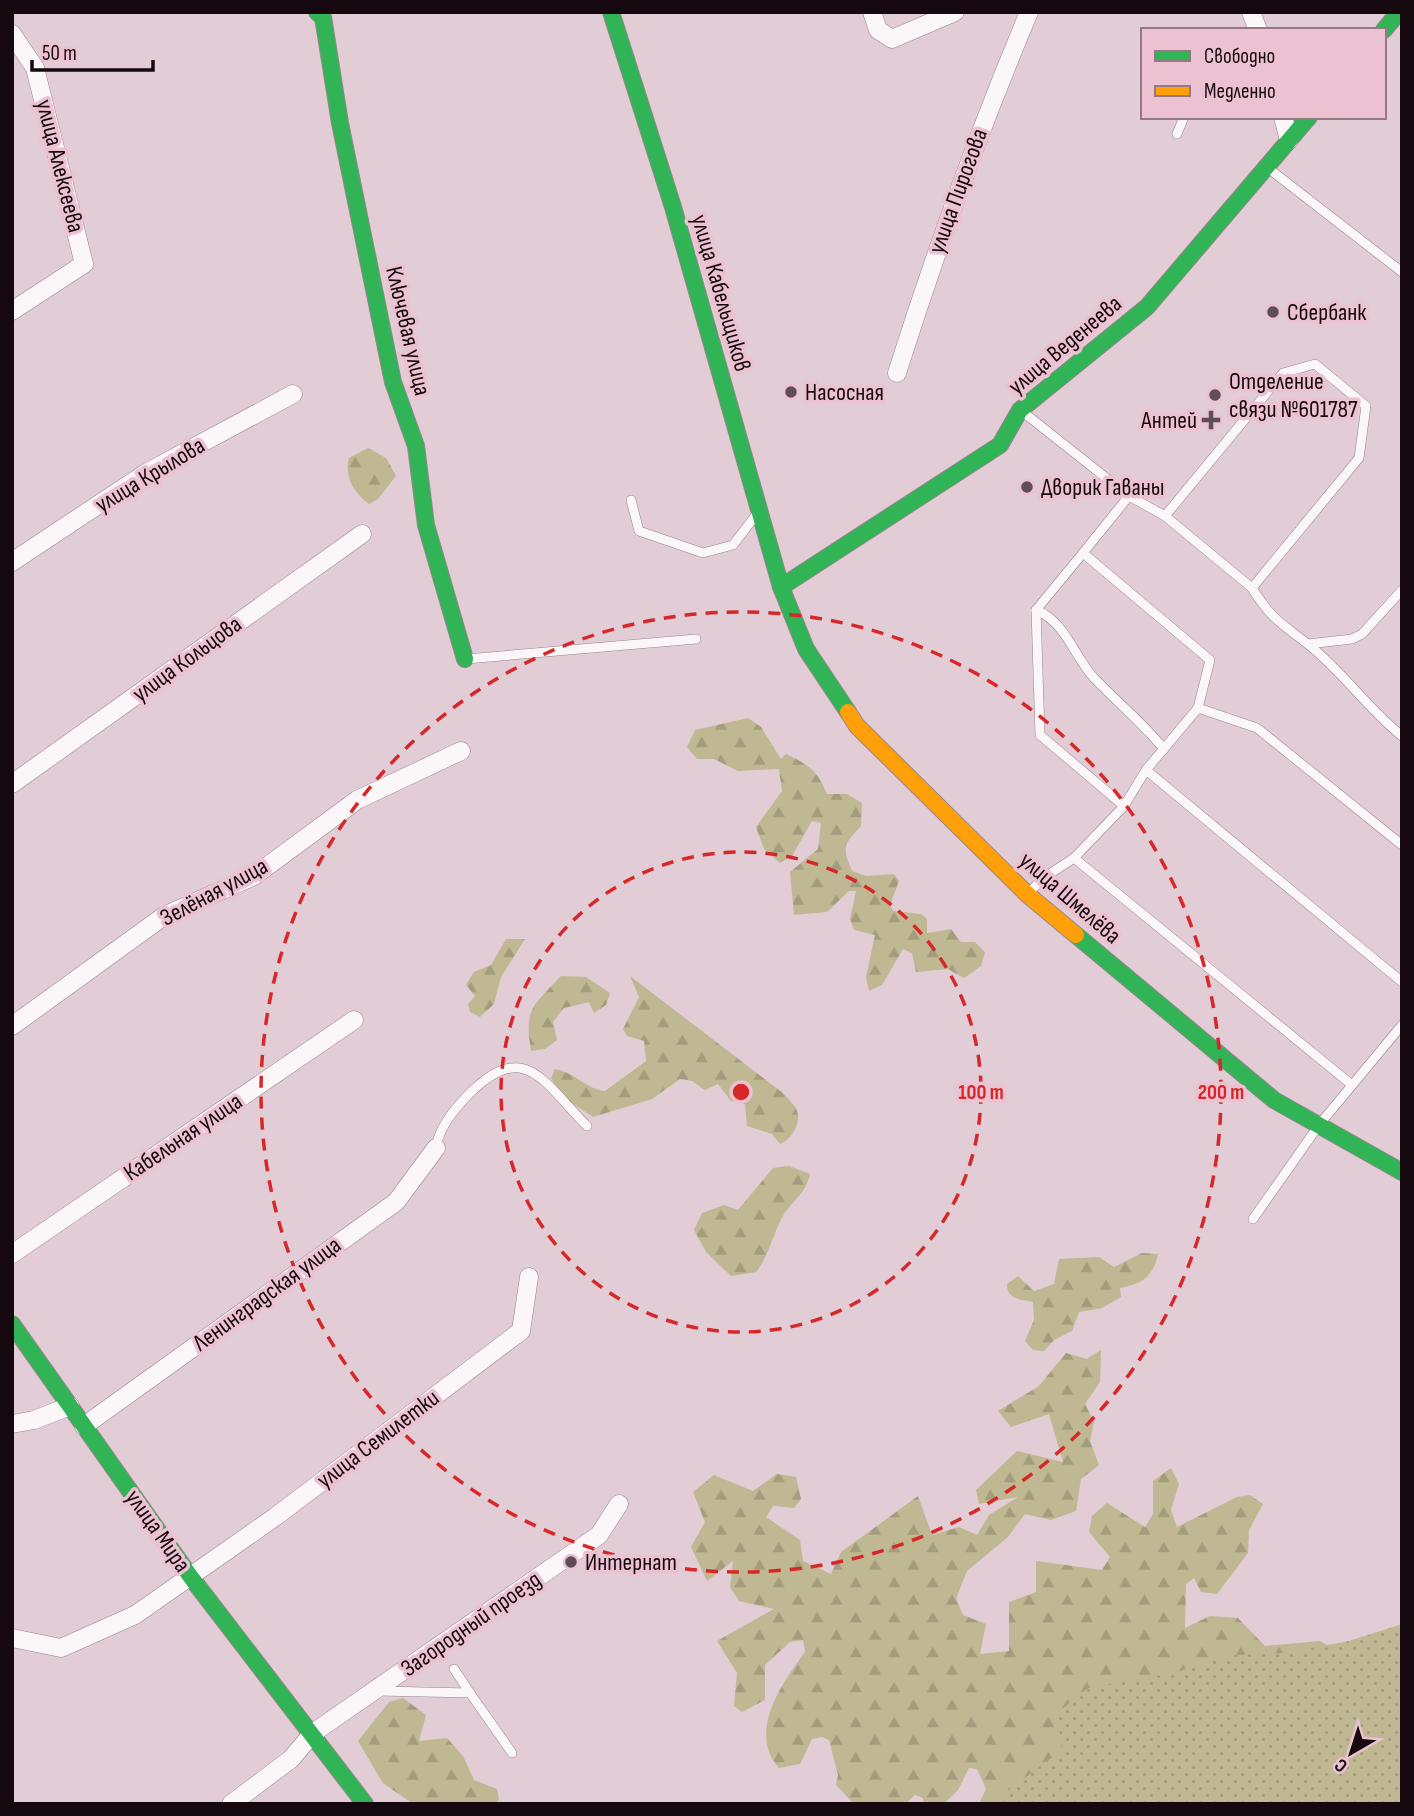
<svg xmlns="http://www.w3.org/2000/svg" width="1414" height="1816" viewBox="0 0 1414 1816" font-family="'Sofia Sans Condensed',sans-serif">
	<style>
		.forest { fill: url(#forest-firs) }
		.park { fill: url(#park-dots) }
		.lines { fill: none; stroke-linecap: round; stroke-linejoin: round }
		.lane-casing { stroke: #96858c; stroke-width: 10 }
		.street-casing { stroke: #96858c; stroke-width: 19 }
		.fast-casing { stroke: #96858c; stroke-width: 18 }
		.slow-casing { stroke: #96858c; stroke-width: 18 }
		.lane { stroke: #fbf7f9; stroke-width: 9 }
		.street { stroke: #fbf7f9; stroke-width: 18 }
		.fast { stroke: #30b455; stroke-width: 16 }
		.slow { stroke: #ff9f0a; stroke-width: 16 }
		.ring { fill: none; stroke: #d62828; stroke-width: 3.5; stroke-dasharray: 12 9 }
		.poi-dot { fill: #5d4d54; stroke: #ecc2d3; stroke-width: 2.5 }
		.labels { text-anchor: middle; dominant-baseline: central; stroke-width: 7; stroke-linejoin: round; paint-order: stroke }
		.street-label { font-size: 24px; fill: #15080e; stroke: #ecc2d3 }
		.poi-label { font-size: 24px; fill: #15080e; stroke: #ecc2d3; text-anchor: start }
		.centre { fill: #d62828; stroke: #ecc2d3; stroke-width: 3.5 }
		.ring-label { font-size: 21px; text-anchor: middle; font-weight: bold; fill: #d62828; stroke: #ecc2d3; stroke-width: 7; stroke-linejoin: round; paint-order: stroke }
	</style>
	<defs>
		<pattern id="forest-firs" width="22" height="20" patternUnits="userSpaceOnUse" patternTransform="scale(1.75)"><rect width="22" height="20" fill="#bfb892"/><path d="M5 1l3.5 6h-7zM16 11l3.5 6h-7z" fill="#a39d7d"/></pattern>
		<pattern id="park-dots" width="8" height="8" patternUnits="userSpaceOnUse" patternTransform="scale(1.75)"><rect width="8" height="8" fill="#bfb892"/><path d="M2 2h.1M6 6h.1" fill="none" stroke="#a39d7d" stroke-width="1.8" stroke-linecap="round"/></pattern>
	</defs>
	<rect width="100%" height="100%" fill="#e2ccd5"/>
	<g class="forest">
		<path d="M368,448L386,458L396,476L378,499L369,504C354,493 344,477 349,458Z"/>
		<path d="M748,718L761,727L781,759L786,754C808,764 818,771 827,794H847L862,803L861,826C843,845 842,847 852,871L866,876L894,874L899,881L890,905L893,911L921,914L927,919V933L951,929L961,942H975L985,952L981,966L964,978L948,969L916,972L912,953L903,949L882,985L869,991L866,977L875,935L854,930L850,919L856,891H849L827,912L794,915L790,872L818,849L821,823L812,821L792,856L780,863L764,849L756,827L782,791L779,769L738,771L714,759H697L687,747L695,730Z"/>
		<path d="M506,939H525L501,977L494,1004L480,1017L470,1012L468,1004L475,996L466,985L474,972L491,965Z"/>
		<path d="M561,976L586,977L610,993L606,1005L594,1013L589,1002L564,1008L553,1022L557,1040L545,1049L531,1051C524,1008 533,1006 561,976Z"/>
		<path d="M630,976L783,1093C787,1098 795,1105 797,1111C802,1123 791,1140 780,1144L772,1134L747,1126L745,1104L731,1101L718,1084L705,1090L692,1081L680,1079L652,1099L593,1117L562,1096L551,1078L555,1069C574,1072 586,1089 605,1091L646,1061L644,1041L627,1036L623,1029L639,997Z"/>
		<path d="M789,1166L810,1174C806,1193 793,1200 783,1216C772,1235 770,1254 756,1272L731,1276L706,1252L694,1230L702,1213L724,1205L738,1210L773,1168Z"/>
		<path d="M1142,1253L1158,1254C1153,1277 1142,1284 1120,1288L1121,1297L1102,1308L1079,1312L1072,1331L1054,1340L1044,1351L1033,1350L1025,1341L1034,1320L1033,1302C1020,1299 1007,1300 1007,1284L1018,1276L1034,1291L1054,1284L1059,1259L1099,1257L1114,1267Z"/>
		<path d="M1101,1350L1100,1382L1085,1404L1094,1422L1090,1441L1099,1465L1081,1479L1076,1511L1051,1520L1025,1514L1008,1537L967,1571L956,1599L963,1615L986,1624L980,1654L1009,1651V1602L1036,1592V1561L1102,1570L1110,1557L1089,1532L1092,1516L1107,1503L1145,1527L1153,1514V1481L1171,1468L1179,1484L1171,1510L1177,1527L1237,1497L1250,1495L1263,1504L1249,1530L1248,1553L1217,1594L1201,1592L1194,1578L1186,1584L1185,1628L1210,1616L1238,1618L1265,1646L1320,1641L1348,1658L1069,1804H979L986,1789L977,1769L969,1768L958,1790L944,1804H924L923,1798L915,1795L905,1804H854L836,1785L838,1775L829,1740L822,1737L812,1739L800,1764L779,1768C747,1733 782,1683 805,1652L803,1640L790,1642L765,1665V1700L742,1712L734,1706L737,1673L717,1641L774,1609L739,1601L730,1587L733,1561L707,1581L691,1547L705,1522L693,1492L714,1475L753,1491L777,1474L796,1477L801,1499L794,1508L773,1506L766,1517L800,1540L803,1561L831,1574L841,1552L918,1496L932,1535L959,1527L977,1535L989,1515L1018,1497L979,1504L976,1490L1017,1451L1063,1462L1049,1414L1011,1427L998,1411L1039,1386L1066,1353L1087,1359Z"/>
		<path d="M403,1698L426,1715L419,1741L447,1738L463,1756L474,1780L497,1789L499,1800L495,1804H413L383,1783L358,1741L389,1702Z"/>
	</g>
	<path class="park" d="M1402,1624V1804H990L1062,1750L1057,1713L1088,1688L1173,1673L1232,1655L1284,1653L1349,1641Z"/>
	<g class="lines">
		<g class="lane-casing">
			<g id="lane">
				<path d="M1177,134L1184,117"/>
				<path d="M1268,168L1402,272"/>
				<path d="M1023,412L1129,496L1165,516L1283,373L1315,364L1366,406L1359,458L1252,588L1165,516"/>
				<path d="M631,500L639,531L703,553L733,545L756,515"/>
				<path d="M1083,553L1129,496"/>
				<path d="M1252,588C1272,620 1281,623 1309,645C1343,672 1368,709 1402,736"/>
				<path d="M1036,610C1066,622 1074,657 1095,679C1118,703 1143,723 1164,749"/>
				<path d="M1308,644L1352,639L1362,634L1402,590"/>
				<path d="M466,659L696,639"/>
				<path d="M1198,708L1257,728L1402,845"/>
				<path d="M1146,770L1402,982"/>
				<path d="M1074,858L1352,1085"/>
				<path d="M1029,893L1042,879L1074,858L1124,806L1146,770L1198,708L1210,660L1083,553L1036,610L1040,735L1124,806"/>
				<path d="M436,1148C439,1127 454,1109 469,1094C525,1038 543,1082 587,1126"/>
				<path d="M1253,1219L1319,1125L1402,1025"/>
				<path d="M454,1669L470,1693"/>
				<path d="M379,1691L470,1693L512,1753"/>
			</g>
		</g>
		<g class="street-casing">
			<g id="street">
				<path d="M872,12L878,30L892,39L955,12"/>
				<path d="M1251,12L1258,30"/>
				<path d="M12,34L35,68L84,264L12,311"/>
				<path d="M1283,117L1289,140"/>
				<path d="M897,373C936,250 979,131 1029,12"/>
				<path d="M12,562L146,473L293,394"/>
				<path d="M12,784L362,534"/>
				<path d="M12,1026L164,916L254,876L357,800L461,751"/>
				<path d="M12,1254L354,1020"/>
				<path d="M12,1424L34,1420L70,1406"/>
				<path d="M84,1426L396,1202L436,1148"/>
				<path d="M12,1638L61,1648L135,1615L275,1517L521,1331L529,1277"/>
				<path d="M231,1804L291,1759L313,1733L599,1535L619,1504"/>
			</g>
		</g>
		<g class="fast-casing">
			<g id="fast">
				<path d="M317,12L323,17L340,123L393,382L416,446L426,525L465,659"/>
				<path d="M611,12L673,207L781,587L806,649L848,712"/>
				<path d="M1384,30L1399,12"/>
				<path d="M781,587L1000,445L1020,410L1147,307L1309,117"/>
				<path d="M1076,935L1274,1100L1402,1172"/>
				<path d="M12,1324L190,1576L365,1804"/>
			</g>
		</g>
		<g class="slow-casing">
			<path id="slow" d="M848,712L857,726L1028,895L1076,935"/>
		</g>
		<use href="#lane" class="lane"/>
		<use href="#street" class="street"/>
		<use href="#fast" class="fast"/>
		<use href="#slow" class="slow"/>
	</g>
	<g class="ring">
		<circle cx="741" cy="1092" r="240"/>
		<circle cx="741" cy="1092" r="480"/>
	</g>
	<g class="poi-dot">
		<circle cx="1273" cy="312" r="7"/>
		<circle cx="791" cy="392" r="7"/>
		<circle cx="1215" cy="395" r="7"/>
		<path d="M1207.5 409.5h7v7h7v7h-7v7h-7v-7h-7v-7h7z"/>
		<circle cx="1027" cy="487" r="7"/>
		<circle cx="571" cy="1562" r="7"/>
	</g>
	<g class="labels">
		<g class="street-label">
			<text transform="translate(60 166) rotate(76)">улица Алексеева</text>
			<text transform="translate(958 191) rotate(-70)">улица Пирогова</text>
			<text transform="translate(721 293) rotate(74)">улица Кабельщиков</text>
			<text transform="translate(408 331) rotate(77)">Ключевая улица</text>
			<text transform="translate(1065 345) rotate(-40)">улица Веденеева</text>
			<text transform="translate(150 475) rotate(-31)">улица Крылова</text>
			<text transform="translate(187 659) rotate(-36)">улица Кольцова</text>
			<text transform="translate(214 892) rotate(-28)">Зелёная улица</text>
			<text transform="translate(1070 898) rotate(41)">улица Шмелёва</text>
			<text transform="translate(183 1137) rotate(-34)">Кабельная улица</text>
			<text transform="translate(267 1294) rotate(-36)">Ленинградская улица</text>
			<text transform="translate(378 1439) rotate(-37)">улица Семилетки</text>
			<text transform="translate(158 1531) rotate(55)">улица Мира</text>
			<text transform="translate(471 1624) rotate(-35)">Загородный проезд</text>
		</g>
		<g class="poi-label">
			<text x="1287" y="312">Сбербанк</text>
			<text x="1229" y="381">Отделение<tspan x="1229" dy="28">связи №601787</tspan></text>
			<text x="805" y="392">Насосная</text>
			<text x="1197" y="420" text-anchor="end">Антей</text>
			<text x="1041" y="487">Дворик Гаваны</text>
			<text x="585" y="1562">Интернат</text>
		</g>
	</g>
	<circle cx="741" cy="1092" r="10" class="centre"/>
	<g class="ring-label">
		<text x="981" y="1099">100 m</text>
		<text x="1221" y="1099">200 m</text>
	</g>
	<rect width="1414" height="1816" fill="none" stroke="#15080e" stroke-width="28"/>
	<rect x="1141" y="28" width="245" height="91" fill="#ecc2d3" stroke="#967884" stroke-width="2"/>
	<rect x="1155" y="51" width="35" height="10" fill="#30b455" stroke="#967884" stroke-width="2"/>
	<text x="1204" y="63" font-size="21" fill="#15080e">Свободно</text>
	<rect x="1155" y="86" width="35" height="10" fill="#ff9f0a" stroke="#967884" stroke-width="2"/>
	<text x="1204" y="98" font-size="21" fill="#15080e">Медленно</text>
	<g transform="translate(1351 1753) rotate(219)" stroke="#ecc2d3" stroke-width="5" paint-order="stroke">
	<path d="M0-5L12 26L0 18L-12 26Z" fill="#15080e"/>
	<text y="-10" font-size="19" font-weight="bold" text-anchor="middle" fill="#15080e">С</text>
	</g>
	<path d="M32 60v10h121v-10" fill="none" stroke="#15080e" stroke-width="3.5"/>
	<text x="42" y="60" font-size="21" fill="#15080e" stroke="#ecc2d3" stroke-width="5" paint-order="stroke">50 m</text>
</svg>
